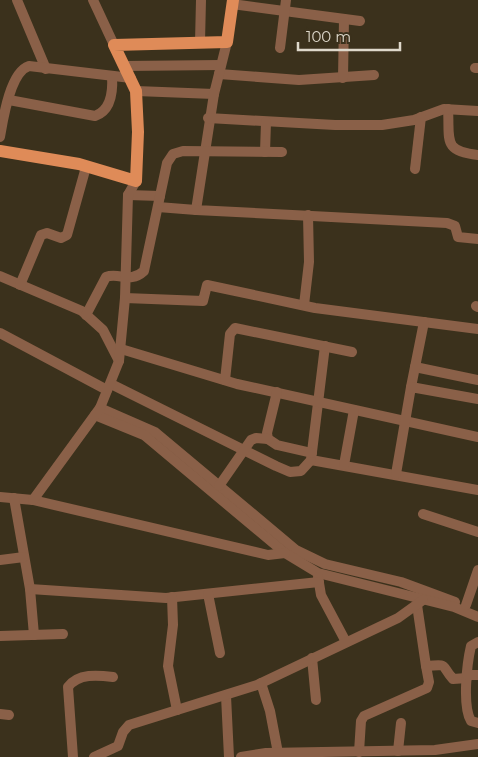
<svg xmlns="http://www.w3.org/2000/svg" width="478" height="757" viewBox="0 0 478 757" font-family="Montserrat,sans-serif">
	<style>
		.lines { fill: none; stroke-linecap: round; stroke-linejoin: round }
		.minor { stroke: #8a6048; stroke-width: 10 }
		.major { stroke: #df8b58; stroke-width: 12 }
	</style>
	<rect width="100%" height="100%" fill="#3b311c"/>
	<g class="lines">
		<g class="minor">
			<path d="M17,0L46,69"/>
			<path d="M93,0L114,45"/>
			<path d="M232,4L360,21"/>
			<path d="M200,42L201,0"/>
			<path d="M280,48L286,0"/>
			<path d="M124,66L221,65"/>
			<path d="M475,68H478"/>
			<path d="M219,74L299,80L374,75"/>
			<path d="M343,78L344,19"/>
			<path d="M136,91L214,94L227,42"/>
			<path d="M214,94L196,210L447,223L455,226L458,237L478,239"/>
			<path d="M9,100L95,116C112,110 113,91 112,76"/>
			<path d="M448,109C450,140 442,151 478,155"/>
			<path d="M208,118L335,125H382L414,120L444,109L478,111"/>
			<path d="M0,137C3,119 10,72 29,66L131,78"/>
			<path d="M265,152L266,122"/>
			<path d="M415,169L421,117"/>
			<path d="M128,195L160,196"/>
			<path d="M158,207L196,210"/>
			<path d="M0,276L82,311L103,330L119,361"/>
			<path d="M20,285L41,235L47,233L61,238L67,235L86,167"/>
			<path d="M125,298L203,301L207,285L315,308L478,329"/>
			<path d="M304,305L309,262L308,215"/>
			<path d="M476,306L478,307"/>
			<path d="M86,315L106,277C119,272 130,284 144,271L167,163L173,154L183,151L282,152"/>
			<path d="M0,333L107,390"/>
			<path d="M325,346L311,460L478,490"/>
			<path d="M121,349L237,384L478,437"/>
			<path d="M415,367L478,380"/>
			<path d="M225,380L230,334L235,328L352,352"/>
			<path d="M111,384L276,466L290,472L301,471L311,460"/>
			<path d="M411,387L424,322"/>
			<path d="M277,392L267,433L268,439L277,445L312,453"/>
			<path d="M100,408L155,432L296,550L325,564L401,582L455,602"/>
			<path d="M95,415L144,435L285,553L318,573L454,607L478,617"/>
			<path d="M344,465L354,410"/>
			<path d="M396,474L411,387L478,399"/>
			<path d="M219,486L251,440L256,438L268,439"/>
			<path d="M0,497L33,500L268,555L285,553"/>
			<path d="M14,498L30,589L34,635"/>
			<path d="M33,500L100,408L119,361L125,298L128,195L136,181"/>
			<path d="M423,514L478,532"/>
			<path d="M0,560L24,557"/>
			<path d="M318,577L321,595L346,642"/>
			<path d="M30,589L166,598L319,582"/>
			<path d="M208,594L220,653"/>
			<path d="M172,597L173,625L168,666L177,710"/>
			<path d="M417,605L426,666C450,664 440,665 453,679L467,678"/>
			<path d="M466,605L478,570"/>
			<path d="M0,636L63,634"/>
			<path d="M478,642L471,646C467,663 462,706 471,721L478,723"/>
			<path d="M312,658L316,700"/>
			<path d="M467,675H478"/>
			<path d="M261,683L270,711L278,753"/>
			<path d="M226,696L229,757"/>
			<path d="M0,714L9,715"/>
			<path d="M398,751L401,723"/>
			<path d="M359,752L361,721L364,716L427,688L429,682L426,666"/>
			<path d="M73,757L68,687C78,673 98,675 113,677"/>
			<path d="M94,757L118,746L123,732L129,725L257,685L398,618L423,600"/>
			<path d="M241,757L266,753L435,750L478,744"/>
		</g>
		<path class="major" d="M0,151L79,164L136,181L138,132L136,91L114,45L227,42L233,0"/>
	</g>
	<path d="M298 42v8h102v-8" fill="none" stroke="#ded8cb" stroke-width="2.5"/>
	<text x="306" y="42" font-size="15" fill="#ded8cb" stroke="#3b311c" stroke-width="4" paint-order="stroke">100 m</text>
</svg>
